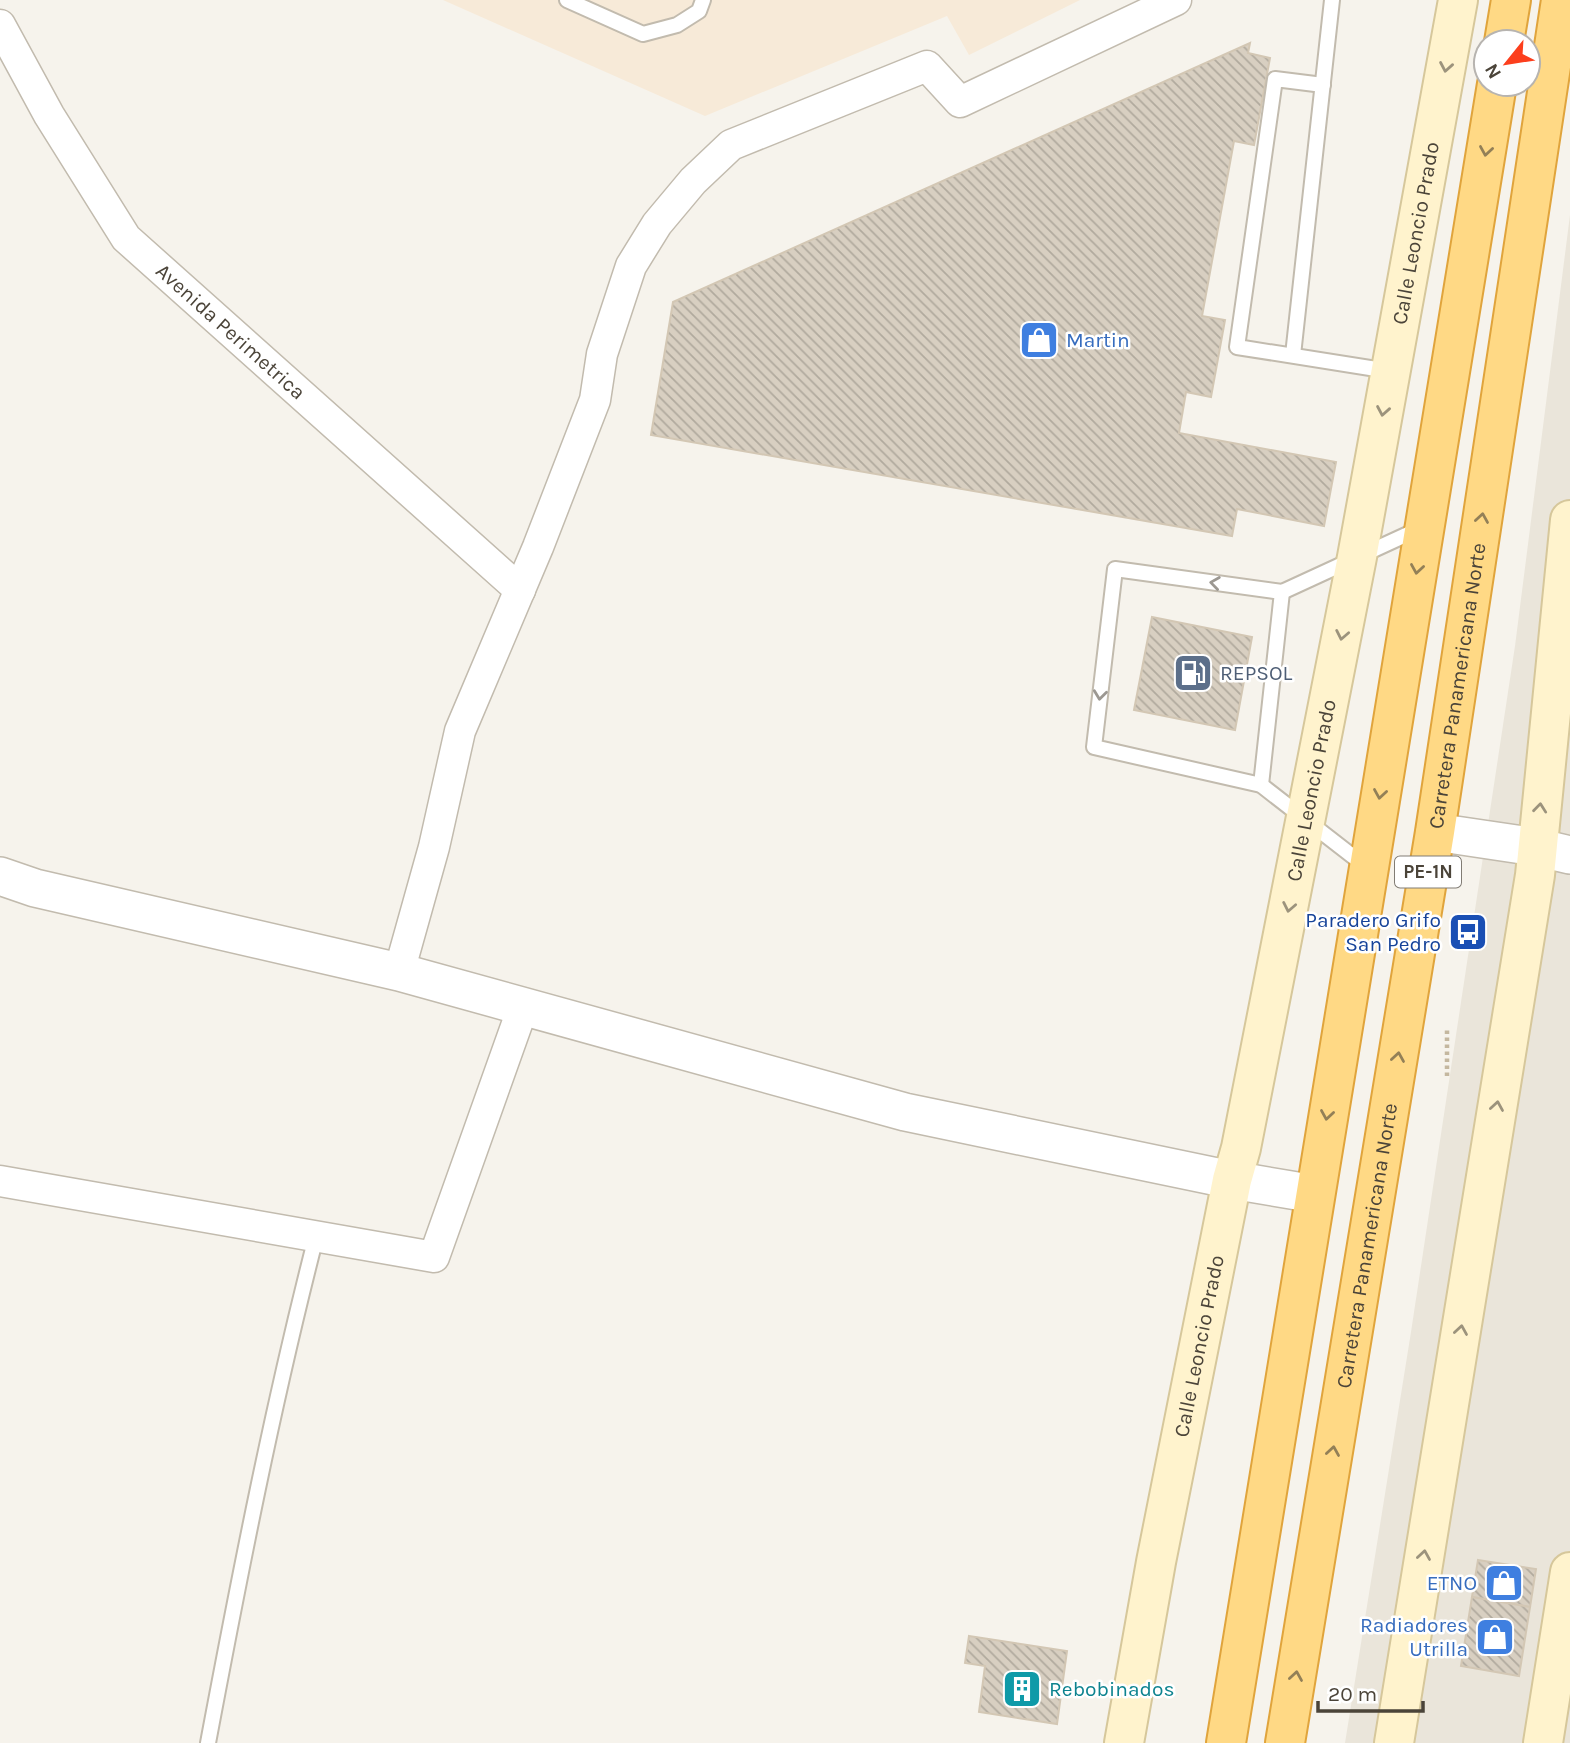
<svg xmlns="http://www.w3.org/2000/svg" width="1570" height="1743" viewBox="0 0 1570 1743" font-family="Karla,sans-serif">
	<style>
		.residential { fill: #eae5da }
		.commercial { fill: #f7ead8 }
		.building { fill: url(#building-back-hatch); stroke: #d3c7b4; stroke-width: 2 }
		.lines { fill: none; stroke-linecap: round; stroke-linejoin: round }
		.service-casing { stroke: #c2bbae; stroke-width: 18 }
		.minor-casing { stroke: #c2bbae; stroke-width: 33 }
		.tertiary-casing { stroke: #c2bbae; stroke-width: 40 }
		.secondary-casing { stroke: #d6c79b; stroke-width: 42 }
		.trunk-casing { stroke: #e0a43c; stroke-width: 42 }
		.path { stroke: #c4b79f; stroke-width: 4.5; stroke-dasharray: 3.5 3.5; stroke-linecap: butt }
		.service { stroke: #fff; stroke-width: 14 }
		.minor { stroke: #fff; stroke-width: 30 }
		.tertiary { stroke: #fff; stroke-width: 37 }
		.secondary { stroke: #fff3cd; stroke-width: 38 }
		.trunk { stroke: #ffd985; stroke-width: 38 }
		.oneway { stroke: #9c937c }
		.oneway2 { stroke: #938057 }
		.oneway3 { stroke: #9c9892 }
		.labels { text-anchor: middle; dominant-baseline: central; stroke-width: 5; stroke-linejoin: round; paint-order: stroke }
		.shield { fill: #fff; stroke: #817c74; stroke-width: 2 }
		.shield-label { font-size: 19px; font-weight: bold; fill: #4b4439 }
		.street-label { font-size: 21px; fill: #4b4439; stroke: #fff }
		.shop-label { font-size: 21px; fill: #366cbe; stroke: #fff; text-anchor: end }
		.service-label { font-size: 21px; fill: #4e5e75; stroke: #fff; text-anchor: start }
		.transit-label { font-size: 21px; fill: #164399; stroke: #fff; text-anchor: end }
		.culture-label { font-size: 21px; fill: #0d838f; stroke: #fff; text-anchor: start }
	</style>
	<defs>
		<pattern id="building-back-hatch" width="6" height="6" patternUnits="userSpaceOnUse" patternTransform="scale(1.75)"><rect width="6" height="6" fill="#d8cfc1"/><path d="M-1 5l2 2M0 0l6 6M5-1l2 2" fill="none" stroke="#b1aa9e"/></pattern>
	</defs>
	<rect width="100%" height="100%" fill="#f6f3ec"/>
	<path class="residential" d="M1570,215V1743H1345L1411,1332L1515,646Z"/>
	<path class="commercial" d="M443,0H1080L969,55L947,16L705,116Z"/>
	<g class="building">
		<path d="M1250,43L1248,53L1270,58L1254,145L1234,141L1202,316L1225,320L1211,397L1186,392L1179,433L1336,462L1324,526L1237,509L1232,536L651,435L673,302Z"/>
		<path d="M1152,617L1252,637L1235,730L1134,710Z"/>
		<path d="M1478,1560L1536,1569L1530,1607L1472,1597Z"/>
		<path d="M1472,1597L1530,1607L1519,1676L1461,1666Z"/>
		<path d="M969,1636L1067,1651L1057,1724L979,1712L985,1666L965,1663Z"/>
	</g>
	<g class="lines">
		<g class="service-casing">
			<g id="service">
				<path d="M567,0L643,34L677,25L699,11L703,0"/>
				<path d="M1323,85L1275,79L1237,347L1389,371"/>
				<path d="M1293,355L1332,0"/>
				<path d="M1261,785L1282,592"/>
				<path d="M1364,865L1261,785L1094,747L1115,569L1282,592L1421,528"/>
				<path d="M208,1743C240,1573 273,1404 316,1237"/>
			</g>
		</g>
		<g class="minor-casing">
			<g id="minor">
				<path id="s1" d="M0,25L49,115L126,238L520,590"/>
				<path d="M399,972L434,847L460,731L538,547L595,400L602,354L631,266L657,224L693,181L731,145L927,66L960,102L1176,0"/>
				<path d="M0,1181L434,1257L523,1007"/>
			</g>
		</g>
		<g class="tertiary-casing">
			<g id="tertiary">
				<path d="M1435,832L1536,847L1570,855"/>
				<path d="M0,876L35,888L399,972L905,1112L1232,1180L1315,1194"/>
			</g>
		</g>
		<g class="secondary-casing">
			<g id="secondary">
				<path id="s2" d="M1124,1743L1156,1562L1232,1180L1241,1148L1357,557L1458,0"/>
				<path d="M1394,1743L1535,875L1570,520"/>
				<path d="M1543,1743L1570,1572"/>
			</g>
		</g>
		<g class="trunk-casing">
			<g id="trunk">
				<path d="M1504,42L1511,0"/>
				<path d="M1226,1743L1497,84"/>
				<path id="s3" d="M1285,1743L1435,832L1561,0"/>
			</g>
		</g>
		<path class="path" d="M1447,1076V1028"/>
		<use href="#service" class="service"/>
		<use href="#minor" class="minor"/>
		<use href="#tertiary" class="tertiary"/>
		<use href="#secondary" class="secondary"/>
		<use href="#trunk" class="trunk"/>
	</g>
	<defs><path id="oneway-chevron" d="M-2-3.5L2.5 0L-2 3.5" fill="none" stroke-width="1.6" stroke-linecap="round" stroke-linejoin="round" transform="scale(1.75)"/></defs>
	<g class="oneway">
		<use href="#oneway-chevron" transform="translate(1446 67) rotate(100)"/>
		<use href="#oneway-chevron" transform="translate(1383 411) rotate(100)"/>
		<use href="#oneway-chevron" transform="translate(1342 635) rotate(101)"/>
		<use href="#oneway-chevron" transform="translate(1540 808) rotate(-84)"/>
		<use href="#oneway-chevron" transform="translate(1289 907) rotate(101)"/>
		<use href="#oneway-chevron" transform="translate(1497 1106) rotate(-81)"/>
		<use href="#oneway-chevron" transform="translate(1461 1330) rotate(-81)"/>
		<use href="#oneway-chevron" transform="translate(1424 1555) rotate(-81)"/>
	</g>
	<g class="oneway2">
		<use href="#oneway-chevron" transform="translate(1486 151) rotate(99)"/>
		<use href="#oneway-chevron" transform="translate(1482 518) rotate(-81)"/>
		<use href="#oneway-chevron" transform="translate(1417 569) rotate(99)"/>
		<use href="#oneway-chevron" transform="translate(1380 794) rotate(99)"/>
		<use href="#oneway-chevron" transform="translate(1398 1057) rotate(-81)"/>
		<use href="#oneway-chevron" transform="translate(1327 1115) rotate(99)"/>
		<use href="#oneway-chevron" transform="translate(1333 1451) rotate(-81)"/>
		<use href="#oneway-chevron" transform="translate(1296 1676) rotate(-81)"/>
	</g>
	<g class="oneway3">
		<use href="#oneway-chevron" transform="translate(1215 583) rotate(-172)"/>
		<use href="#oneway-chevron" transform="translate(1100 695) rotate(97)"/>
	</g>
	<defs>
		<g id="shop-square" transform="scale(2.0125)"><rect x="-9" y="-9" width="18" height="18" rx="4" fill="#3f7fe0" stroke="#fff"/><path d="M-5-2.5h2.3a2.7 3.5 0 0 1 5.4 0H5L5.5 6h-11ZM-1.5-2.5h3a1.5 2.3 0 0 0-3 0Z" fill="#fff"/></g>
		<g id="fuel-square" transform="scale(2.0125)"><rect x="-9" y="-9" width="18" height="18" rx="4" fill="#5c6f8a" stroke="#fff"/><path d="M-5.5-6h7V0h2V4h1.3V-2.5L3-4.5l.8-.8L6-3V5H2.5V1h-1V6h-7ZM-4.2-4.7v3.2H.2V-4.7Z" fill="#fff"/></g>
		<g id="bus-square" transform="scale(2.0125)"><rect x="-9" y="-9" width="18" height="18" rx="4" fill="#1a4fb4" stroke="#fff"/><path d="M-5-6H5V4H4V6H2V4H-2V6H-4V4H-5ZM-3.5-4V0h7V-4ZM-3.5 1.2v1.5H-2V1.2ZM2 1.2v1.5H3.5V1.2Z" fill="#fff"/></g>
		<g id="building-square" transform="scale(2.0125)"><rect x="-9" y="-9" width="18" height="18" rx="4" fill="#0f9aa8" stroke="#fff"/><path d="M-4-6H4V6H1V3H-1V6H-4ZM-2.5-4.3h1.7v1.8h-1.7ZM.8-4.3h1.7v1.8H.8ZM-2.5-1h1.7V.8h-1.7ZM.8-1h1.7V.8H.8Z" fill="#fff"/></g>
	</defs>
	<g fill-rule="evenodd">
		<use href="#shop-square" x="1039" y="340"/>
		<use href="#fuel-square" x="1193" y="673"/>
		<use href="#bus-square" x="1468" y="932"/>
		<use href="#shop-square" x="1504" y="1583"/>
		<use href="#shop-square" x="1495" y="1637"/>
		<use href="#building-square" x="1022" y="1689"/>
	</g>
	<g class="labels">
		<rect class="shield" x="1395" y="856.5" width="66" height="31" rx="5"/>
		<g class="shield-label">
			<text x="1428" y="872">PE-1N</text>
		</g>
		<g class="street-label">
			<text stroke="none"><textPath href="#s2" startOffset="1538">Calle Leoncio Prado</textPath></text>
			<text stroke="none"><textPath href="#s1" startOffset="388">Avenida Perimetrica</textPath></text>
			<text stroke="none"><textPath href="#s3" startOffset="1071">Carretera Panamericana Norte</textPath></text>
			<text stroke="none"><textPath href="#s2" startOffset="971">Calle Leoncio Prado</textPath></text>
			<text stroke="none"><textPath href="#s3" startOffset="504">Carretera Panamericana Norte</textPath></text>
			<text stroke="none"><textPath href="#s2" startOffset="404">Calle Leoncio Prado</textPath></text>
		</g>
		<g class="shop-label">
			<text x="1066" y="340" text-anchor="start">Martin</text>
			<text x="1477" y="1583">ETNO</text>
			<text x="1468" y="1625">Radiadores<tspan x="1468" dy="24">Utrilla</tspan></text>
		</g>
		<g class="service-label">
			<text x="1220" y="673">REPSOL</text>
		</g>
		<g class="transit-label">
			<text x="1441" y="920">Paradero Grifo<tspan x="1441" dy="24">San Pedro</tspan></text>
		</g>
		<g class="culture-label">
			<text x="1049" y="1689">Rebobinados</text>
		</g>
	</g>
	<g transform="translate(1507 63) rotate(240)"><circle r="33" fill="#ffffff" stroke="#b7b4b0" stroke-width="2"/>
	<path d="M0-5L12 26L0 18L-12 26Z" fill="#fc3f1d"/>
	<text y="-10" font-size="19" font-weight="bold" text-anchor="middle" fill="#4b4439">N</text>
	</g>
	<path d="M1318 1701v10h105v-10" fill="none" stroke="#4b4439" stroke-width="3.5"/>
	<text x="1328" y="1701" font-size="21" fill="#4b4439" stroke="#ffffff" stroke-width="5" paint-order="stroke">20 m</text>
</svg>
